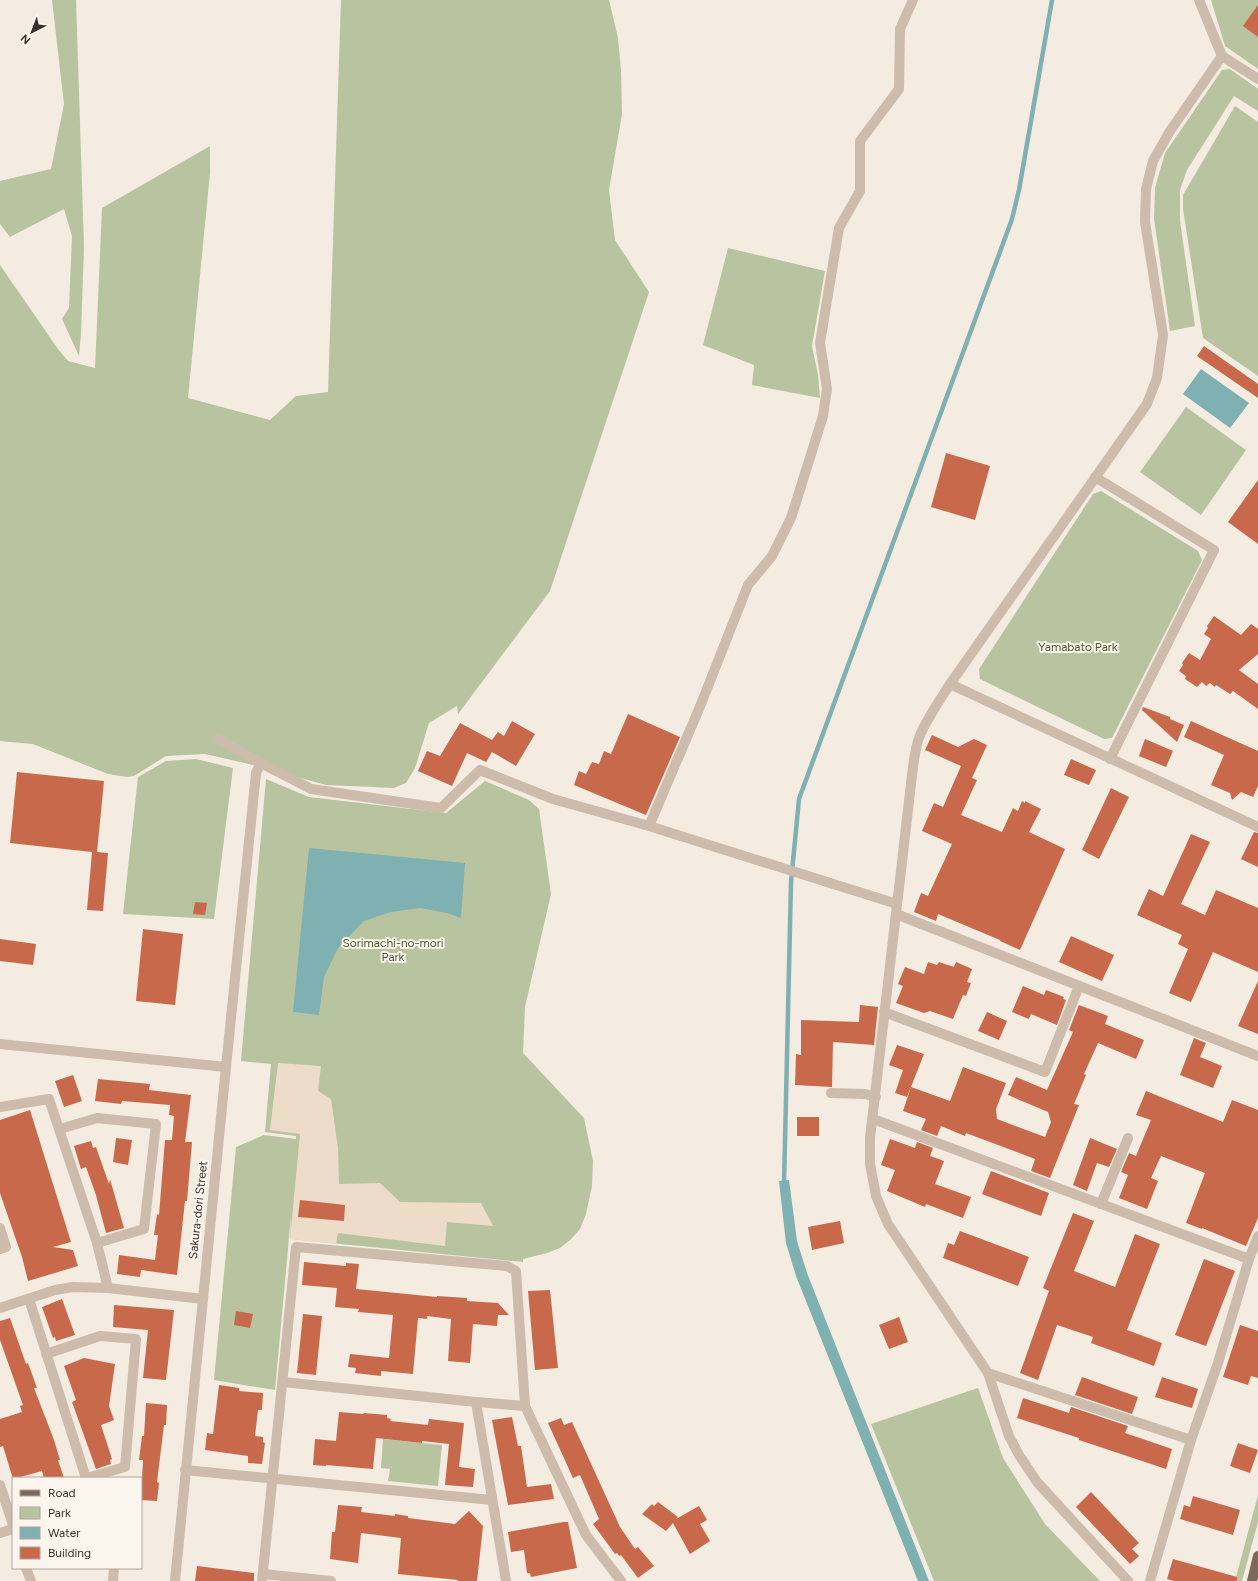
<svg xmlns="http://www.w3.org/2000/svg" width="1258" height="1581" viewBox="0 0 1258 1581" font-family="Figtree,sans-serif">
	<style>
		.green { fill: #b8c4a0 }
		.plaza { fill: #ecdcc8 }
		.water { fill: #7fb0b2 }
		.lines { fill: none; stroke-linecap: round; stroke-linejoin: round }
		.stream { stroke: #7fb0b2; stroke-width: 4.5 }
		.building { fill: #c8694b }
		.minor { stroke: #cdbbac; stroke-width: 10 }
		.tertiary { stroke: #cdbbac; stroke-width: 10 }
		.primary { stroke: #7d675c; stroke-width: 10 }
		.labels { text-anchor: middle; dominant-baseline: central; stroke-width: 4; stroke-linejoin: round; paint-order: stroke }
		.park-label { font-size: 12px; fill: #4a5a2e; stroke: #fbf5ee }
		.street-label { font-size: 12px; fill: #3b302b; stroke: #fbf5ee }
	</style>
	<rect width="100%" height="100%" fill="#f4ebe1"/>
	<g class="green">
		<path d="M52,0H76L84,247L81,334L79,356L62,319L69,308L72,236L64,209L10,237L0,224V181L51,169L64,104Z"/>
		<path d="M341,0H609L618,38L621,70L622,114L609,190L615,240L649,292L550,591L458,714L457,706L429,723L415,768L406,783L394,788L326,785L249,764L205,754L166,756L134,776L127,777L108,774L33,744L0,741V265L58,349L68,361L95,368L102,208L210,146V173L188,398L270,420L296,396L328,392Z"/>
		<path d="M1211,0H1258V69L1225,46Z"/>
		<path d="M1230,69L1258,89V111L1234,96L1187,170L1180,190V221L1195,326L1170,331L1154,219L1155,188L1165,153L1222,70Z"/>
		<path d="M1235,106L1258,122V376L1203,338L1183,209V195Z"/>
		<path d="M728,248L825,271L812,346L818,375L820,398L752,385L754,365L703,345Z"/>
		<path d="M1186,407L1246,450L1201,515L1140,472Z"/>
		<path d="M1101,491L1198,551L1202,560L1112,738L1104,739L980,679L979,669L1093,494Z"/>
		<path d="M196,759L233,768L214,919L123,914L138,777L166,761Z"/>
		<path d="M266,779L309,797L446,813L485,781L529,800L539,809L551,894L525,1007L523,1053L584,1118L593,1161L592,1186L586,1214L580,1229L571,1239L560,1248L547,1253L523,1259V1262L290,1239L291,1216L275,1390L214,1380L236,1147L264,1135L296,1139V1136L265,1132L271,1064L241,1061Z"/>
		<path d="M978,1388L1003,1458L1045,1524L1100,1581H934L871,1424Z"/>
		<path d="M383,1439L442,1445L438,1486L388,1481L390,1469L381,1468Z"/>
		<path d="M1258,1495V1522L1242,1581H1235Z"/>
	</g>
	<path class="plaza" d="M278,1063L321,1066L318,1091L331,1099L338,1148L339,1184L380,1183L400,1202L481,1203L493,1226L447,1222L445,1246L338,1233L336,1244L290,1239L300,1134L270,1130Z"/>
	<g class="water">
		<path d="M1201,369L1249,403L1230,428L1183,394Z"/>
		<path d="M309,848L465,863L461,918L447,913L420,908L391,912L364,921L338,948L324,977L319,1015L293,1012Z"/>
		<path d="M789,1180L797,1241L807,1273L929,1581H918L796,1276L786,1243L779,1181Z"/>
	</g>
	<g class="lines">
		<path class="stream" d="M784,1185L791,882L799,799L1012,219L1019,190L1052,0"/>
	</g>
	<g class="building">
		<path d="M1258,5V37L1243,26Z"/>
		<path d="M1204,346L1258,384V398L1197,356Z"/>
		<path d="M946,453L990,466L975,520L931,507Z"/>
		<path d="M1258,480V544L1228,522Z"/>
		<path d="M1214,616L1241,635L1251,624L1258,629V654L1239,670L1258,684V709L1233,691L1230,694L1216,685L1215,687L1210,683L1206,686L1202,682L1197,687L1185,679L1186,676L1179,671L1183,665L1182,663L1189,653L1200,660L1211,639L1204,634L1208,628L1207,626Z"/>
		<path d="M1143,707L1170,717V719L1184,725L1177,742L1142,710Z"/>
		<path d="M628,714L680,737L646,815L574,785L579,771L586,774L592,762L599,764L604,751L611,754Z"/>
		<path d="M512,721L535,734L516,766L492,752L486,762L467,753L452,786L418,771L427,751L440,756L460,723L492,740L498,732L504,736Z"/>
		<path d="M1191,721L1258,751V786L1253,797L1241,792L1232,800L1230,793L1211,785L1224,755L1184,737Z"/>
		<path d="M932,735L958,747L974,739L987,745L972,778L977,780L961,815L1002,832L1013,808L1018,811L1022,801L1025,803V801L1041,809L1029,832L1065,849L1020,950L1000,941V940L938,914L936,921L914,912L921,893L928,896L952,844L922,831L934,803L943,807L961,766L925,750Z"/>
		<path d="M1145,739L1173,751L1166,767L1139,756Z"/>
		<path d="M1071,759L1096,770L1089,785L1064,775Z"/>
		<path d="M17,772L104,781L97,852L108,853L103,911L87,910L92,852L10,843Z"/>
		<path d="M1111,788L1129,797L1099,859L1082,850Z"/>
		<path d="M1254,832L1258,833V867L1241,859Z"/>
		<path d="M1191,834L1210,842L1181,904L1205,915L1216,890L1258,908V972L1213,952L1191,1002L1169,993L1188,949L1178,944L1182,935L1137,915L1149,889L1163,896Z"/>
		<path d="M195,902L207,903L205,915L193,914Z"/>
		<path d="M143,929L183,934L175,1005L136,1001Z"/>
		<path d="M1071,936L1114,955L1102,981L1059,962Z"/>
		<path d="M0,939L36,944L33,965L0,961Z"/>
		<path d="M928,962L937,965L939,962L954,967L956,962L972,969L967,982L971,983L966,996L963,995L953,1019L930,1011L924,1013L896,1003L903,986L898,984L905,967L924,974Z"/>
		<path d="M1258,981V1034L1238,1026Z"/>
		<path d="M1023,986L1044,995L1046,990L1064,997L1063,999L1066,1000L1057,1025L1031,1014L1029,1019L1012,1012Z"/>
		<path d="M860,1005L878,1007L874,1045L833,1042L832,1087L795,1085L796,1054L801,1055V1020L859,1022Z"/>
		<path d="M1079,1005L1108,1016L1105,1024L1144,1040L1136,1059L1098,1043L1084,1074L1086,1075L1074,1104L1079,1105L1050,1178L1031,1171L1035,1159L966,1133L965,1136L941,1126L937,1136L921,1130L926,1119L903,1111L911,1087L950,1101L963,1067L1006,1083L996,1109L997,1119L1045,1137L1051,1122L1048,1112L1008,1095L1016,1077L1047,1090L1073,1032L1069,1030Z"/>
		<path d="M987,1012L1007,1021L999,1040L978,1031Z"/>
		<path d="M1194,1038L1206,1043L1200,1057L1222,1066L1213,1088L1180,1075Z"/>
		<path d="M897,1045L924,1054L907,1097L895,1093L903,1070L889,1065Z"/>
		<path d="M73,1075L82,1101L64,1107L55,1081Z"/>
		<path d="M98,1079L150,1084L149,1090L191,1095L185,1142H192L187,1201H185L177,1275L141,1270L140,1277L117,1274L119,1255L155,1260L158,1235H154L157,1214L159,1215L165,1140H172L174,1116L169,1115L170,1105L122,1101L121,1104L95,1101Z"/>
		<path d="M1146,1091L1223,1122L1232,1100L1258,1110V1218L1246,1246L1202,1228V1229L1186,1223L1205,1173L1161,1156L1151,1178L1158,1181L1147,1209L1119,1198L1128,1175L1121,1172L1129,1153L1136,1156L1151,1120L1136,1115Z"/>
		<path d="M30,1110L71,1242L53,1247L73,1250L78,1266L28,1281L22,1257L0,1193V1120Z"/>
		<rect x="797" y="1117" width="22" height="19"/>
		<path d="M116,1138L132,1140L128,1165L113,1162Z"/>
		<path d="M1090,1138L1117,1149L1109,1167L1097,1163L1087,1191L1073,1185Z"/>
		<path d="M890,1139L915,1148L917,1142L933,1148L930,1156L944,1161L935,1184L971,1197L963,1218L926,1204L925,1207L887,1191L895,1170L881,1165Z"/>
		<path d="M91,1141L93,1148L96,1147L109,1184L110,1179L124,1228L106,1233L96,1195L86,1167L81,1169L74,1146Z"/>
		<path d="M991,1171L1049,1193L1041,1216L982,1194Z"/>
		<path d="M300,1200L345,1205L344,1221L298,1217Z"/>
		<path d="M1073,1213L1094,1221L1074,1271L1115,1287L1135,1234L1160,1244L1127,1330L1162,1343L1154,1366L1091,1343L1093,1337L1057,1325L1038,1380L1020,1373L1049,1291L1043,1288Z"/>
		<path d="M840,1221L844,1243L812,1250L808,1227Z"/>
		<path d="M960,1231L1029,1257L1018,1286L943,1258L948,1243L954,1245Z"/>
		<path d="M1204,1259L1235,1271L1206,1346L1175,1335Z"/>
		<path d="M304,1262L346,1266V1263L359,1264L356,1289L437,1297V1296L467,1298V1301L498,1303L509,1315H498L497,1326L473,1324L470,1363L448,1361L451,1319L427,1316V1319L418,1318L413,1374L381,1371V1376L355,1373L356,1368L348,1367L350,1354L389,1358L393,1315L358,1312L359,1309L335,1307L337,1288L302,1285Z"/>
		<path d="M550,1290L558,1368L535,1370L528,1291Z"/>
		<path d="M62,1299L75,1335L56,1341L55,1337L53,1338L42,1307Z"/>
		<path d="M114,1305L174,1310L166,1380L143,1378L148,1330L113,1327Z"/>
		<path d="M236,1311L253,1314L250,1328L234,1325Z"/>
		<path d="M303,1314L322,1316L316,1375L297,1373Z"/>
		<path d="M899,1317L908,1342L889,1349L879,1325Z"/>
		<path d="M10,1318L26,1364L28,1363L37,1388H34L54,1440L60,1460H58L64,1478H44L42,1471L13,1479L3,1446L0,1447V1419L22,1412L20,1406L23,1405L0,1340V1321Z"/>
		<path d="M1240,1325L1258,1331V1378L1251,1376L1248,1385L1223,1377Z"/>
		<path d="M84,1358L115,1364L109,1406L114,1420L101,1425L112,1459L110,1460L111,1464L96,1469L72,1402L76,1400L64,1366Z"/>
		<path d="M1082,1377L1138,1397L1132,1414L1075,1395Z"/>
		<path d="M1162,1377L1198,1389L1192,1408L1155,1397Z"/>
		<path d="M219,1385L239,1388V1391L263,1393L262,1410H258L255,1436L263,1437V1442L265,1443L262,1464L248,1463V1456L205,1450L207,1433L213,1434Z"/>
		<path d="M1023,1398L1069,1413L1071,1407L1128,1426L1125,1433L1172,1449L1166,1469L1079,1440V1438L1017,1418Z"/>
		<path d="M146,1403L167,1405L166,1425H164L157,1482L159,1483L157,1501L141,1500L143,1460H139L142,1436H144Z"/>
		<path d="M339,1412L363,1414L364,1413L387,1415V1418L391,1419L390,1421L428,1425L429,1419L464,1423L459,1467L475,1469L473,1487L445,1485L449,1444L422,1441V1443L376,1438L373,1469L326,1465V1466L313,1465L315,1439L336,1441Z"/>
		<path d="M512,1417L518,1446H521L527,1487L551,1484L554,1499L508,1505L492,1420Z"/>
		<path d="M561,1418L564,1425L572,1422L620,1527L635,1549L638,1547L654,1566L638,1578L621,1555L619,1556L617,1553L615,1554L610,1547L593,1524L599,1519L580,1475L573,1478L548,1423Z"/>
		<path d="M1238,1443L1258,1450L1250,1473L1230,1466Z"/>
		<path d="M1091,1492L1139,1543L1132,1549L1139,1556L1130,1564L1076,1507Z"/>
		<path d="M1193,1496L1240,1510L1233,1535L1180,1519L1184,1505L1190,1507Z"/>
		<path d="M658,1502L678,1517L676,1519L699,1506L707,1520L700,1524L710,1541L690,1554L673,1523L666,1531L642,1514L652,1504L654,1506Z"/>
		<path d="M338,1505L362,1507L361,1512L395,1516V1514L408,1516V1518L455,1524L469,1511L483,1526L477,1581H457L458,1580L398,1574L401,1538L361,1533L358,1563L330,1559L332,1532H335Z"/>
		<path d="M563,1522H568L577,1568L531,1577L530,1573H527L524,1550L511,1552L508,1532Z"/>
		<path d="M1173,1559L1237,1577V1581H1174L1167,1579Z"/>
		<path d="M197,1566L254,1573V1581H195Z"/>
	</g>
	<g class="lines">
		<g class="minor">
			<path d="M1222,56L1258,79"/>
			<path d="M1095,477L1214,550L1110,759"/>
			<path d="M219,739L261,763"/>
			<path d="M256,773L261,763L311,789L441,808L480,770L553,799L649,826L897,904"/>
			<path d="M649,826L699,709L748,585L772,556L791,518L823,416L827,389L820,343L839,228L860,191V141L899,89L900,29L913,0"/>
			<path d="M896,914L1258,1056"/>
			<path d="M884,1012L1045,1072L1079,986"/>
			<path d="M831,1093L865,1094L876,1097"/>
			<path d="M0,1107L49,1099L97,1243L108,1288"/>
			<path d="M873,1119L1249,1259"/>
			<path d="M60,1129L97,1118L156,1124L144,1229L97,1243"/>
			<path d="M1101,1204L1128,1138"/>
			<path d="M0,1228L6,1247L0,1249"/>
			<path d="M29,1299L86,1478"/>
			<path d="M0,1308L55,1290L73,1287L108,1288L203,1299"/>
			<path d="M46,1354L100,1336L136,1339L125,1467L87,1478"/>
			<path d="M988,1373L1191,1440"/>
			<path d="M283,1382L476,1402L525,1406"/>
			<path d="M476,1402L506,1581"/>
			<path d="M185,1470L492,1500"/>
			<path d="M0,1485L13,1525"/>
			<path d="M0,1533L13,1529"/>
			<path d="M26,1568L31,1581"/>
			<path d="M263,1574L331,1581"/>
			<path d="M113,1581L114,1568"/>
			<path d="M262,1581L296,1247L507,1266L516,1271L525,1406L586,1535L621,1581"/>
			<path d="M1128,1581L1037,1482L1019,1455L1009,1436L988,1373L888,1224L876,1196L870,1164V1138L911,784C913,767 914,750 920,735C928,717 940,700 950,684L1147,404L1157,378L1163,335L1145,222L1146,189L1153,161L1170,131L1222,56L1199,0"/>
			<path d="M1150,1581L1191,1440L1218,1363L1249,1259L1258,1236"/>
		</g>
		<g class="tertiary">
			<path d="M950,684L1258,827"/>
			<path d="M0,1044L226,1067"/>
			<path d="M175,1581L226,1067L256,773"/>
		</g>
		<path class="primary" d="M1252,1581L1258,1556"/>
	</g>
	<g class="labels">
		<g class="park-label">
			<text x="1078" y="647">Yamabato Park</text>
			<text x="393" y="943">Sorimachi-no-mori<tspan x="393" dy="14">Park</tspan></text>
		</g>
		<g class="street-label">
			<text transform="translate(198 1210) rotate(-84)">Sakura-dori Street</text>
		</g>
	</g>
	<rect x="12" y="1477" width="130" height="92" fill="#fbf5ee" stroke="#aea6a0"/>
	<rect x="20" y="1490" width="20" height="6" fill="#7d675c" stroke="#aea6a0"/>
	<text x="48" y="1497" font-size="12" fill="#3b302b">Road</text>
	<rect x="20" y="1507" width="20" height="12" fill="#b8c4a0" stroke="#aea6a0"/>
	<text x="48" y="1517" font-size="12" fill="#3b302b">Park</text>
	<rect x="20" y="1527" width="20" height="12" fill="#7fb0b2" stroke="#aea6a0"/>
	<text x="48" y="1537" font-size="12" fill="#3b302b">Water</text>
	<rect x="20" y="1547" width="20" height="12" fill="#c8694b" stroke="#aea6a0"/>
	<text x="48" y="1557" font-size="12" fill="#3b302b">Building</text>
	<g transform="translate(32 32) rotate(222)" stroke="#fbf5ee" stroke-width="3" paint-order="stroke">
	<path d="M0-3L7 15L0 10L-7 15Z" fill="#3b302b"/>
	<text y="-6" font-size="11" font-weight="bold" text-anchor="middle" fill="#3b302b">N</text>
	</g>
</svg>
